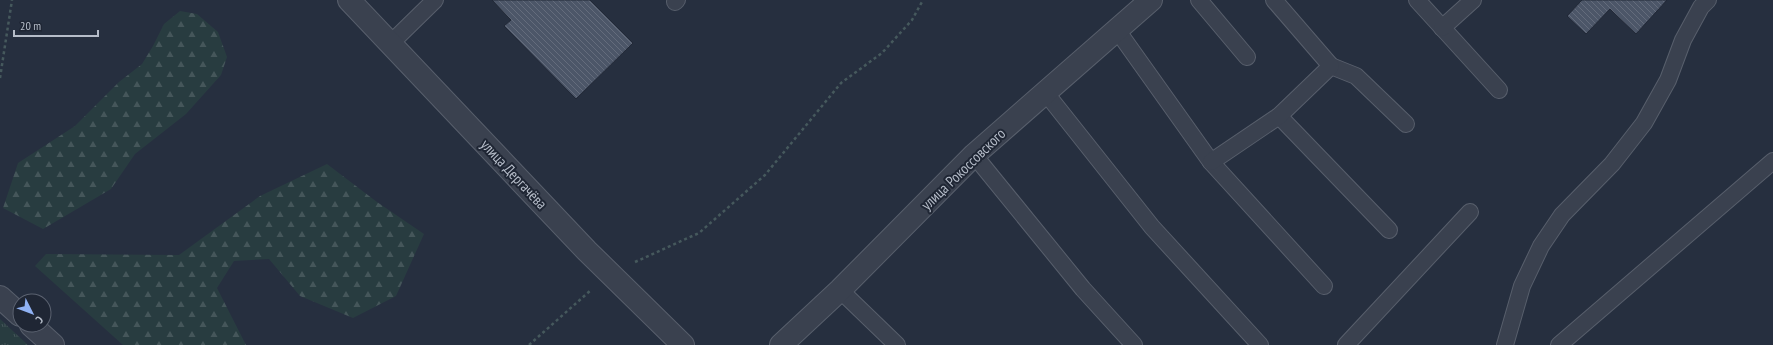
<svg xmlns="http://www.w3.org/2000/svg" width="1773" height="345" viewBox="0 0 1773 345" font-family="'PT Sans Narrow',sans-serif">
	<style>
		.forest { fill: url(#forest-firs) }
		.park { fill: url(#park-tufts) }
		.building { fill: url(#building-back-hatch); stroke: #212836 }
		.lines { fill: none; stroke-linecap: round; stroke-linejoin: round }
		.lane-casing { stroke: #585f6c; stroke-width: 18 }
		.street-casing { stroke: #585f6c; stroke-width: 24 }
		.path { stroke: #46595d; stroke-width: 2.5; stroke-dasharray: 3 3; stroke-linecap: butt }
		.lane { stroke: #3a414f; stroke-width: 16 }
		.street { stroke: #3a414f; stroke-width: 22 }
		.labels { text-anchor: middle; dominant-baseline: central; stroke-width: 4; stroke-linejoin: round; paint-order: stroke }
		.street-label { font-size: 15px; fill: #b6bdc9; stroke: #1f2634 }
	</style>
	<defs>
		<pattern id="forest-firs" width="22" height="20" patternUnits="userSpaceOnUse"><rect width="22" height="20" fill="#283c40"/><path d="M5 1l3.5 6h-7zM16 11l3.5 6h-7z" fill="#45565a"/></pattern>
		<pattern id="park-tufts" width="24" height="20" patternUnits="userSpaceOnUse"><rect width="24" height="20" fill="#283c40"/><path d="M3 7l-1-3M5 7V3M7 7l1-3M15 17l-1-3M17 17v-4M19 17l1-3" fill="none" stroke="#45565a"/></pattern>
		<pattern id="building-back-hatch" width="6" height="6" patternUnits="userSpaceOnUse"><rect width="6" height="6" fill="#4c5668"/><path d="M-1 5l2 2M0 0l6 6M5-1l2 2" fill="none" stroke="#646c7c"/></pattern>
	</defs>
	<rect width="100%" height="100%" fill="#262f3f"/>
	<g class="forest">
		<path d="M180,11L197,14L218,32L227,57L221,75L186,114L135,154L111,189L43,229L3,208L18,163L75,126L119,82L142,64L153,46L164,24Z"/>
		<path d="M327,164L377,202L424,234L396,296L353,318L300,296L269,259L234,261L217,288L246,345H123L35,266L46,254L179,255L260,196Z"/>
	</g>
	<path class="park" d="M0,319L28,345H0Z"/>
	<g class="building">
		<path d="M492,0H590L633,43L576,99L504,26L511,20Z"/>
		<path d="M1582,0H1667L1636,34L1610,9L1586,34L1567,16Z"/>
	</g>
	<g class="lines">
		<g class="lane-casing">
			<g id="lane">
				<path d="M1199,0L1247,57"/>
				<path d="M1417,0L1499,90"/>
				<path d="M675,2L677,0"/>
				<path d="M1442,28L1473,0"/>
				<path d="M1117,30L1211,162L1324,286"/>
				<path d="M390,44L435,0"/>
				<path d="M1331,66L1356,76L1406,124"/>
				<path d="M1045,92L1152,227L1260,345"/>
				<path d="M1279,116L1389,230"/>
				<path d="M974,155L1083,289L1134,345"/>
				<path d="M1211,162L1279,116L1331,66L1274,0"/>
				<path d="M840,290L897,345"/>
				<path d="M1346,345L1470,212"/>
				<path d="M1505,345L1522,286L1541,246L1562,215L1612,164L1644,123L1668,80L1683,40L1701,7L1708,0"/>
				<path d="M1559,345L1773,161"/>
			</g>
		</g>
		<g class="street-casing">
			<g id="street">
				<path d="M349,0L587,251L683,345"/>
				<path d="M0,297L20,315"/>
				<path d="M31,325L53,345"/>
				<path d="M781,345L840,290L974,155L1151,0"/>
			</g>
		</g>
		<g class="path">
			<path d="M0,78L12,0"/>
			<path d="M635,262L699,233L765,175L841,83L882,53L912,20L923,0"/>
			<path d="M529,345L591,290"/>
		</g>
		<use href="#lane" class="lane"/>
		<use href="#street" class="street"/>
	</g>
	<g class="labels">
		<g class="street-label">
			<text transform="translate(963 169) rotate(-44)">улица Рокоссовского</text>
			<text transform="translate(514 174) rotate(47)">улица Дергачёва</text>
		</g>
	</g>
	<g transform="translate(32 313) rotate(132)"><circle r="19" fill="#1f2634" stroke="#5b6270"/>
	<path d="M0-3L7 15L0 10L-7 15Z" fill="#90b2f4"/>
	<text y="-6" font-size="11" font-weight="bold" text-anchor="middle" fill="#b6bdc9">С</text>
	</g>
	<path d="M14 30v6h84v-6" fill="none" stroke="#b6bdc9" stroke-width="2"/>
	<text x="20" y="30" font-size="12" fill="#b6bdc9" stroke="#1f2634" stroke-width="3" paint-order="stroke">20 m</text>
</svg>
